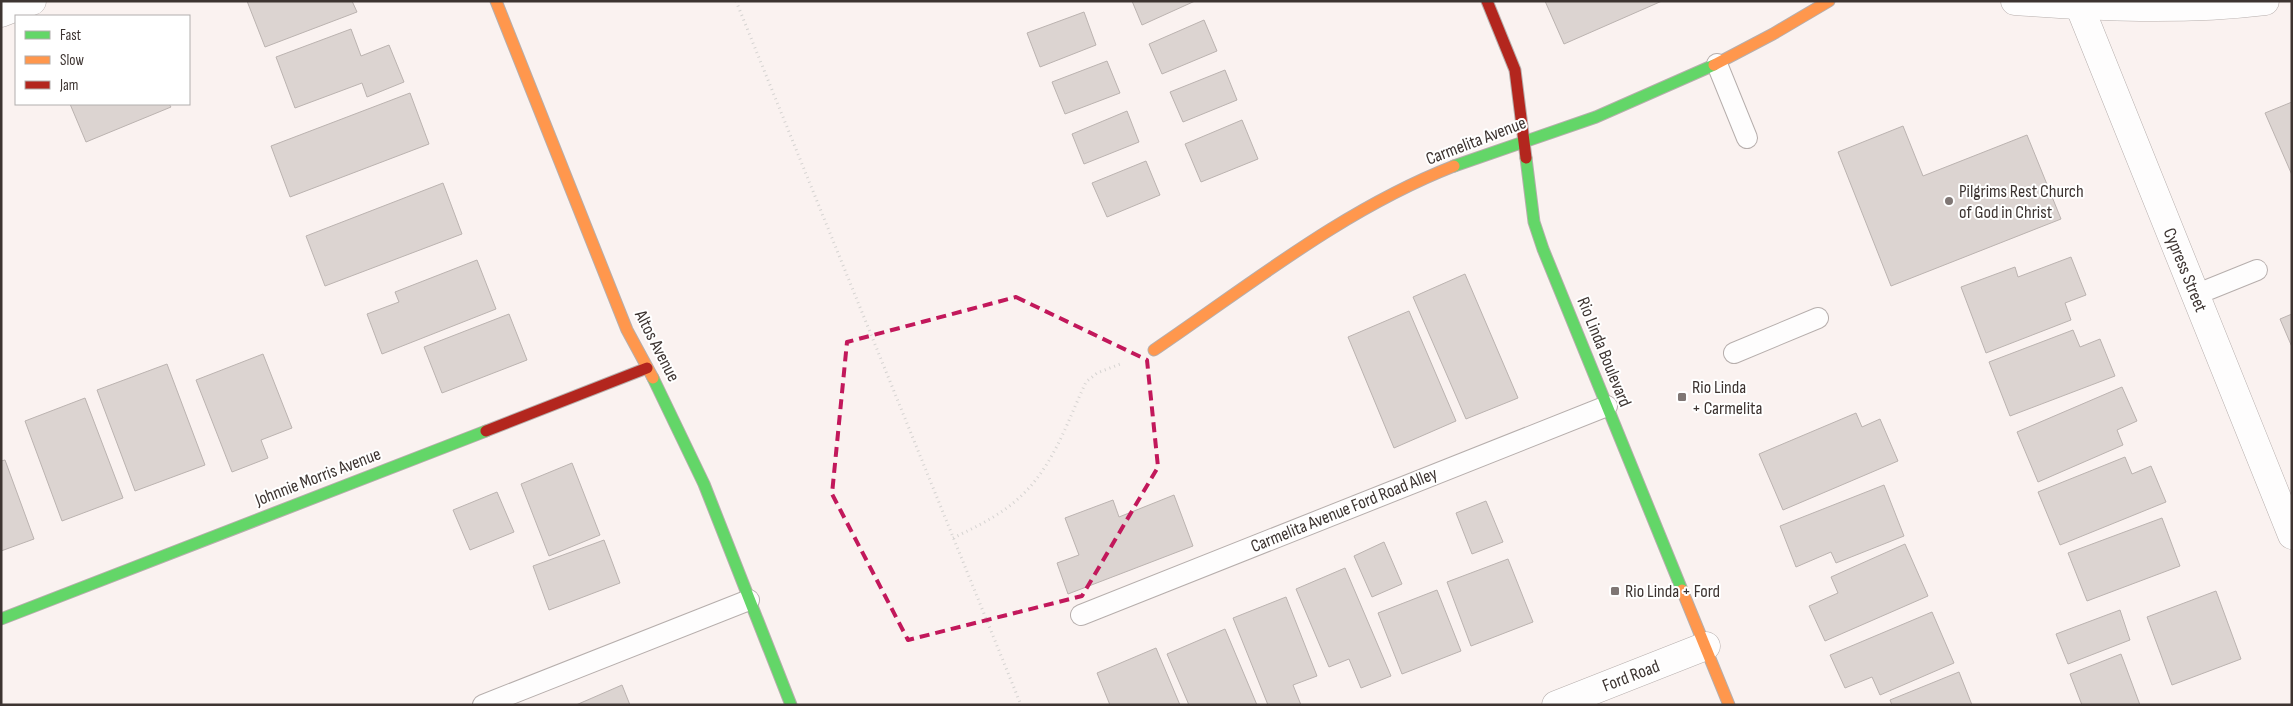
<svg xmlns="http://www.w3.org/2000/svg" width="2293" height="706" viewBox="0 0 2293 706" font-family="'Sofia Sans Condensed',sans-serif">
	<style>
		.building { fill: #dcd4d1; stroke: #bbb3b0 }
		.lines { fill: none; stroke-linecap: round; stroke-linejoin: round }
		.lane-casing { stroke: #b6aeac; stroke-width: 22 }
		.street-casing { stroke: #b6aeac; stroke-width: 29 }
		.fast-casing { stroke: #b6aeac; stroke-width: 13 }
		.slow-casing { stroke: #b6aeac; stroke-width: 13 }
		.jam-casing { stroke: #b6aeac; stroke-width: 13 }
		.path { stroke: #d5d3d1; stroke-width: 3; stroke-dasharray: 1 4; stroke-linecap: butt }
		.lane { stroke: #fefdfd; stroke-width: 20 }
		.street { stroke: #fefdfd; stroke-width: 28 }
		.fast { stroke: #63d668; stroke-width: 11 }
		.slow { stroke: #ff974d; stroke-width: 11 }
		.jam { stroke: #b3261e; stroke-width: 11 }
		.marked { fill: none; stroke: #c2185b; stroke-width: 4; stroke-dasharray: 10 6; stroke-linejoin: round }
		.poi-dot { fill: #7f7674; stroke: #fff; stroke-width: 2 }
		.labels { text-anchor: middle; dominant-baseline: central; stroke-width: 4; stroke-linejoin: round; paint-order: stroke }
		.street-label { font-size: 18px; fill: #3d3431; stroke: #fff }
		.poi-label { font-size: 18px; fill: #3d3431; stroke: #fff; text-anchor: start }
	</style>
	<rect width="100%" height="100%" fill="#faf2f0"/>
	<g class="building">
		<path d="M247,1H352L357,12L265,47Z"/>
		<path d="M1132,1H1195L1142,25Z"/>
		<path d="M1545,1H1662L1564,44Z"/>
		<path d="M1084,12L1096,45L1040,67L1027,33Z"/>
		<path d="M1204,20L1217,51L1162,74L1149,44Z"/>
		<path d="M351,29L361,56L389,45L404,82L367,97L362,83L295,108L276,57Z"/>
		<path d="M1107,61L1120,93L1065,114L1052,82Z"/>
		<path d="M1225,70L1237,100L1183,122L1170,92Z"/>
		<path d="M410,93L429,144L290,197L271,146Z"/>
		<path d="M2292,102V175L2265,113Z"/>
		<path d="M70,104H169L171,107L86,142Z"/>
		<path d="M1127,111L1139,142L1084,164L1072,134Z"/>
		<path d="M1242,120L1258,159L1201,182L1185,144Z"/>
		<path d="M1903,126L1923,176L2027,135L2061,219L1891,286L1838,152Z"/>
		<path d="M1146,161L1160,195L1107,217L1092,183Z"/>
		<path d="M443,183L462,234L325,286L306,236Z"/>
		<path d="M2071,257L2086,295L2065,303L2071,320L1986,353L1961,287L2015,267L2018,277Z"/>
		<path d="M477,260L496,309L382,354L367,314L399,302L395,292Z"/>
		<path d="M1465,274L1518,398L1466,419L1413,297Z"/>
		<path d="M1409,311L1456,421L1394,448L1348,337Z"/>
		<path d="M509,314L527,360L442,393L424,347Z"/>
		<path d="M2292,314V347L2280,319Z"/>
		<path d="M2073,330L2080,347L2100,339L2115,376L2010,416L1989,362Z"/>
		<path d="M263,354L292,428L261,440L268,458L232,472L196,380Z"/>
		<path d="M167,364L205,465L135,491L97,390Z"/>
		<path d="M2122,387L2137,421L2117,430L2123,445L2038,482L2017,432Z"/>
		<path d="M85,398L123,498L62,521L25,421Z"/>
		<path d="M1856,413L1862,427L1880,419L1898,461L1783,510L1759,454Z"/>
		<path d="M2125,457L2132,474L2151,466L2166,502L2060,545L2038,492Z"/>
		<path d="M5,460L34,539L1,551V461Z"/>
		<path d="M572,463L600,535L549,556L521,484Z"/>
		<path d="M1884,485L1904,536L1836,563L1831,552L1796,567L1780,526Z"/>
		<path d="M497,492L514,532L470,550L453,510Z"/>
		<path d="M1174,495L1193,546L1068,594L1057,563L1079,555L1065,518L1113,500L1119,517Z"/>
		<path d="M1486,501L1503,542L1472,554L1456,513Z"/>
		<path d="M2162,518L2180,566L2087,601L2068,553Z"/>
		<path d="M604,540L620,583L549,610L533,566Z"/>
		<path d="M1384,542L1402,584L1372,597L1354,556Z"/>
		<path d="M1905,544L1928,596L1825,641L1809,606L1838,593L1831,577Z"/>
		<path d="M1508,559L1533,622L1471,646L1447,582Z"/>
		<path d="M1345,568L1391,676L1361,688L1349,659L1329,667L1296,589Z"/>
		<path d="M1437,590L1461,651L1402,674L1378,613Z"/>
		<path d="M2216,591L2241,659L2172,685L2147,617Z"/>
		<path d="M1286,597L1317,676L1293,685L1301,705H1268L1233,618Z"/>
		<path d="M2120,610L2130,640L2068,664L2056,634Z"/>
		<path d="M1932,612L1954,663L1880,695L1872,677L1845,688L1830,655Z"/>
		<path d="M1225,629L1257,705H1189L1167,654Z"/>
		<path d="M1156,648L1180,705H1110L1097,673Z"/>
		<path d="M2121,654L2140,705H2082L2070,674Z"/>
		<path d="M1959,672L1972,705H1892L1890,700Z"/>
		<path d="M622,685L630,705H576Z"/>
	</g>
	<g class="lines">
		<g class="lane-casing">
			<g id="lane">
				<path d="M1717,64L1747,138"/>
				<path d="M2195,295L2257,270"/>
				<path d="M1734,353L1818,318"/>
				<path d="M1081,615L1607,406"/>
				<path d="M483,705L749,600"/>
			</g>
		</g>
		<g class="street-casing">
			<g id="street">
				<path d="M2015,1C2098,7 2182,11 2265,1"/>
				<path d="M2079,5L2292,535"/>
				<path d="M1,13L32,1"/>
				<path d="M1556,705L1706,646"/>
			</g>
		</g>
		<g class="fast-casing">
			<g id="fast">
				<path d="M1526,158L1534,222L1543,249L1682,590"/>
				<path d="M1454,166L1596,117L1714,65"/>
				<path d="M653,378L704,484L791,705"/>
				<path d="M1,619L486,431"/>
			</g>
		</g>
		<g class="slow-casing">
			<g id="slow">
				<path d="M496,1L627,330L653,378"/>
				<path d="M1714,65L1773,34L1829,1"/>
				<path d="M1154,350C1251,284 1344,209 1454,166"/>
				<path d="M1682,590L1729,705"/>
			</g>
		</g>
		<g class="jam-casing">
			<g id="jam">
				<path d="M1487,1L1515,70L1526,158"/>
				<path d="M486,431L647,368"/>
			</g>
		</g>
		<g class="path">
			<path d="M736,1L1021,705"/>
			<path d="M953,538C980,525 1007,512 1027,490C1055,461 1069,418 1086,382L1097,373L1123,363"/>
		</g>
		<use href="#lane" class="lane"/>
		<use href="#street" class="street"/>
		<use href="#fast" class="fast"/>
		<use href="#slow" class="slow"/>
		<use href="#jam" class="jam"/>
	</g>
	<path class="marked" d="M1016,297L1147,360L1158,467L1082,596L908,640L832,494L847,342Z"/>
	<g class="poi-dot">
		<circle cx="1949" cy="201" r="5"/>
		<rect x="1677" y="392" width="10" height="10" rx="2.5"/>
		<rect x="1610" y="586" width="10" height="10" rx="2.5"/>
	</g>
	<g class="labels">
		<g class="street-label">
			<text transform="translate(1476 141) rotate(-21)">Carmelita Avenue</text>
			<text transform="translate(2185 270) rotate(68)">Cypress Street</text>
			<text transform="translate(657 346) rotate(63)">Altos Avenue</text>
			<text transform="translate(1604 352) rotate(68)">Rio Linda Boulevard</text>
			<text transform="translate(318 477) rotate(-21)">Johnnie Morris Avenue</text>
			<text transform="translate(1344 510) rotate(-22)">Carmelita Avenue Ford Road Alley</text>
			<text transform="translate(1631 676) rotate(-21)">Ford Road</text>
		</g>
		<g class="poi-label">
			<text x="1959" y="191">Pilgrims Rest Church<tspan x="1959" dy="21">of God in Christ</tspan></text>
			<text x="1692" y="387">Rio Linda<tspan x="1692" dy="21">+ Carmelita</tspan></text>
			<text x="1625" y="591">Rio Linda + Ford</text>
		</g>
	</g>
	<rect width="2293" height="706" fill="none" stroke="#3d3431" stroke-width="5"/>
	<rect x="15" y="15" width="175" height="90" fill="#ffffff" stroke="#b1aead"/>
	<rect x="25" y="31" width="25" height="8" fill="#63d668" stroke="#b1aead"/>
	<text x="60" y="40" font-size="15" fill="#3d3431">Fast</text>
	<rect x="25" y="56" width="25" height="8" fill="#ff974d" stroke="#b1aead"/>
	<text x="60" y="65" font-size="15" fill="#3d3431">Slow</text>
	<rect x="25" y="81" width="25" height="8" fill="#b3261e" stroke="#b1aead"/>
	<text x="60" y="90" font-size="15" fill="#3d3431">Jam</text>
</svg>
